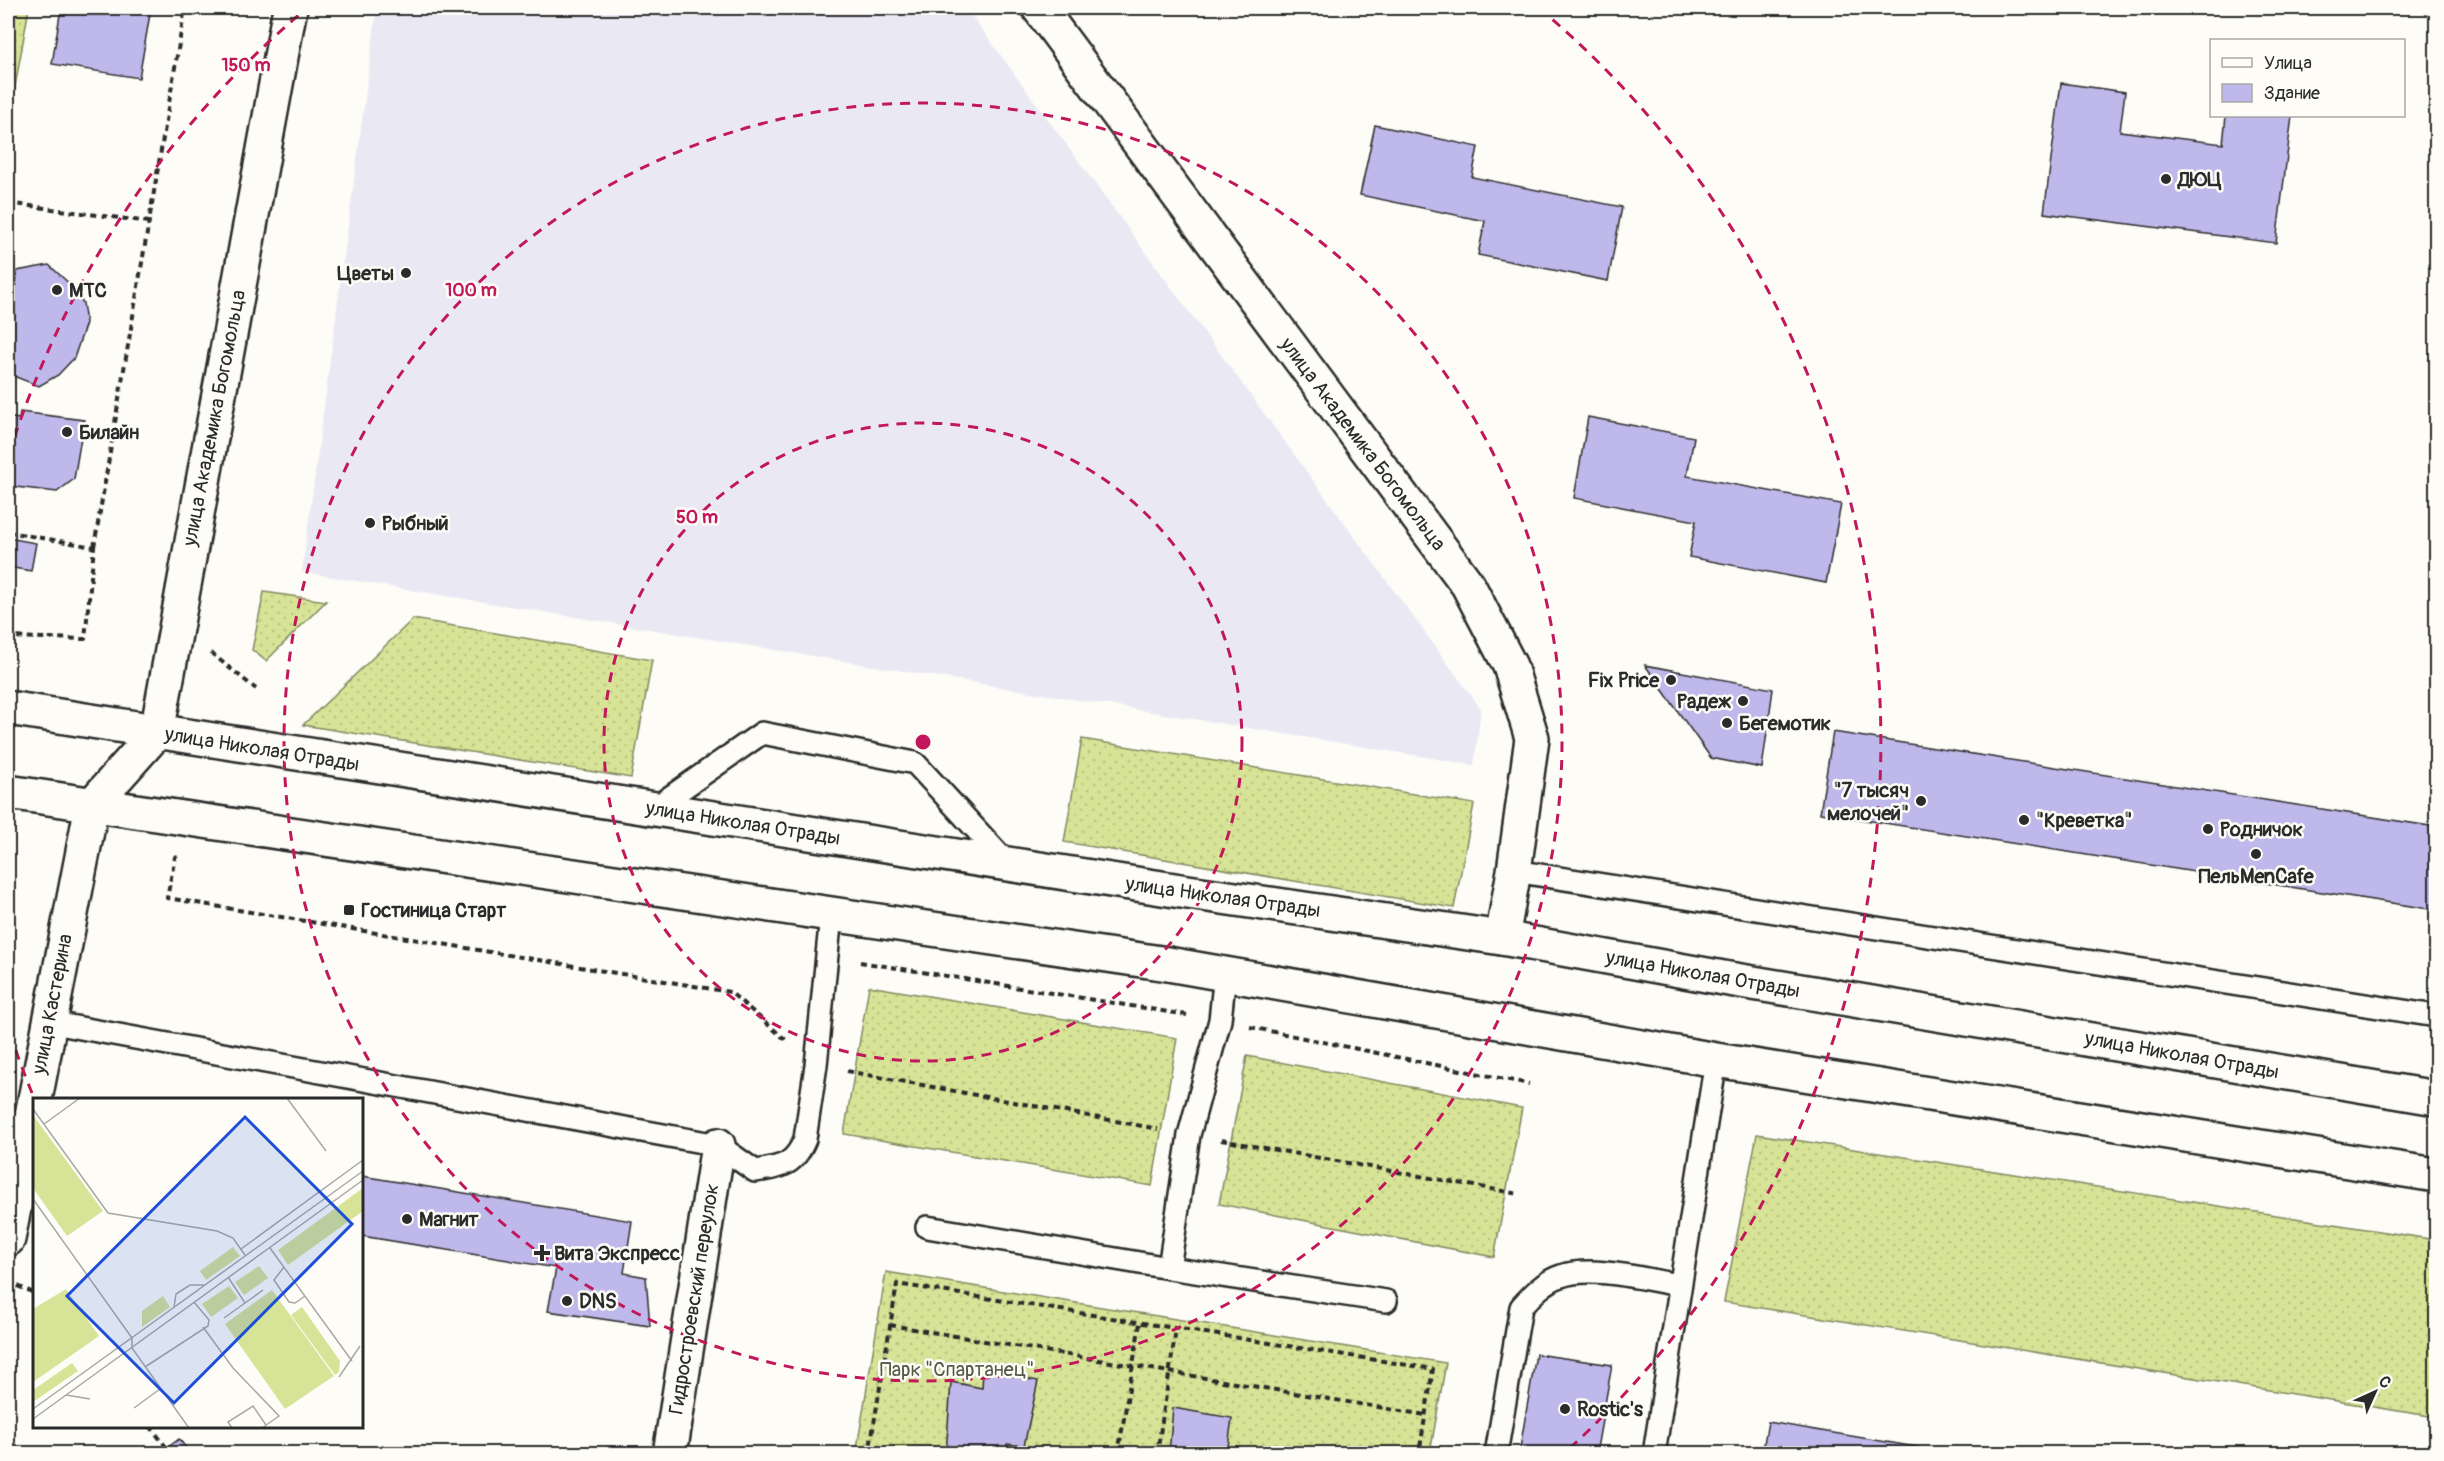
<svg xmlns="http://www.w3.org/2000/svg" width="2444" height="1461" viewBox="0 0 2444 1461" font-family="Pangolin,sans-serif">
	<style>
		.built { fill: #eae8f3 }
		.grass { fill: url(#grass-dots); stroke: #818760; stroke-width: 1.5 }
		.building { fill: #bfb8ea; stroke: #2b2b2b; stroke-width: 1.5 }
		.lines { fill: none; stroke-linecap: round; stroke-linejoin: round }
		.lane-casing { stroke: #2b2b2b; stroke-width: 26 }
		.street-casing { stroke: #2b2b2b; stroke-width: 38 }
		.secondary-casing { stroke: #2b2b2b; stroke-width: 38 }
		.primary-casing { stroke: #2b2b2b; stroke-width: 38 }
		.path { stroke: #2b2b2b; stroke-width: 4; stroke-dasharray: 6 4.5; stroke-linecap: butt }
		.lane { stroke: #fdfcf7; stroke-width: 21 }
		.street { stroke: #fdfcf7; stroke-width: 33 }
		.secondary { stroke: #fdfcf7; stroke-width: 33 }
		.primary { stroke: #fdfcf7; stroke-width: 33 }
		.ring { fill: none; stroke: #c2185b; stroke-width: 3; stroke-dasharray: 10 8 }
		.poi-dot { fill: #2b2b2b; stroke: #fdfcf7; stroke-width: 2 }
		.labels { text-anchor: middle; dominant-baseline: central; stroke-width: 5; stroke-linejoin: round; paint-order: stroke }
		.poi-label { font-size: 20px; font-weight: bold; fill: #2b2b2b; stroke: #fdfcf7; text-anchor: start }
		.street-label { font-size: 20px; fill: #2b2b2b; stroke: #fdfcf7 }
		.park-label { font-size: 20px; fill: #565946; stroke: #fdfcf7 }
		.inset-road { fill: none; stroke: #a9a8a5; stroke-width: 1.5 }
		.view { fill: #1d4ed8; fill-opacity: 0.15; stroke: #1d4ed8; stroke-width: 3 }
		.inset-edge { fill: none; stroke: #2b2b2b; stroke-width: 3 }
		.centre { fill: #c2185b; stroke: #fdfcf7; stroke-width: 3 }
		.ring-label { font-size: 18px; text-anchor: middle; font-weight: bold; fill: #c2185b; stroke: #fdfcf7; stroke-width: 5; stroke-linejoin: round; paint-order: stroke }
	</style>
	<defs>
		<pattern id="grass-dots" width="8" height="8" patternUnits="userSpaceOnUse" patternTransform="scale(1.5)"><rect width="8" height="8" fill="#d7e396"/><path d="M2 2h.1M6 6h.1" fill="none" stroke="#b9c381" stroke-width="1.8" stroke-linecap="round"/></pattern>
	</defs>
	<rect width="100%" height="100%" fill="#fdfcf7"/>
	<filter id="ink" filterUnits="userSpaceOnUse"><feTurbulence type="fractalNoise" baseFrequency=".0167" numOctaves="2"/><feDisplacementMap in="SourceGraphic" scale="12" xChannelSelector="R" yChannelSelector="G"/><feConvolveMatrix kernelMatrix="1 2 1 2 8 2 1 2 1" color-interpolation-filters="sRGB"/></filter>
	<g filter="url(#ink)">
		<path class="built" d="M377,8H966L1481,709L1474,765L302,572Z"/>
		<g class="grass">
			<path d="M8,8H29L8,126Z"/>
			<path d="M264,592L326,601L266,661L252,650Z"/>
			<path d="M413,619L652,660L631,778L303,725Z"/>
			<path d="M1082,739L1474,804L1454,908L1064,842Z"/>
			<path d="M869,986L1177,1038L1152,1186L844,1134Z"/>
			<path d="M1247,1056L1522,1108L1494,1257L1219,1204Z"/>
			<path d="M1757,1134L2436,1240V1417L1724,1302Z"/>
			<path d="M886,1272L1446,1363L1430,1453L856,1454Z"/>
		</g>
		<g class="building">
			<path d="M61,8H151L139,78L52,64Z"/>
			<path d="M2061,83L2125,92L2120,131L2223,144L2226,116H2292L2276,243L2044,213Z"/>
			<path d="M1375,125L1478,147L1472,177L1622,207L1608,281L1478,255L1485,221L1360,195Z"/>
			<path d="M49,265L73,287L83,303L86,323L74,358L58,375L39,386L8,374V344L17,271Z"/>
			<path d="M20,412L84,420L74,479L57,492L8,486V417L19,419Z"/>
			<path d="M1588,417L1694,437L1687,476L1841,504L1826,583L1689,557L1696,521L1574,498Z"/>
			<path d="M8,538L36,543L31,571L8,567Z"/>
			<path d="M1645,665L1773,689L1762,768L1711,758Z"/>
			<path d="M1833,732L2436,827V910L1820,813Z"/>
			<path d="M362,1176L632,1221L624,1273L646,1277L650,1326L548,1311L556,1268L362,1236Z"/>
			<path d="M1536,1354L1612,1365L1596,1454H1519Z"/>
			<path d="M983,1370L1038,1381L1024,1446L1007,1444V1454H946L951,1382L982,1388Z"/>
			<path d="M1173,1408L1232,1418L1227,1454H1169Z"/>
			<path d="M1768,1422L1958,1454H1762Z"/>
			<path d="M179,1439L191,1454H161L167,1448Z"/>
		</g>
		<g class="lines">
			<g class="lane-casing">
				<g id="lane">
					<path d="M653,809L762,733L915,763L1007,863"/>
					<path d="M1514,871L2436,1016"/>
					<path d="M1225,973L1220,1020L1189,1135L1169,1268L1386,1301"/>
					<path d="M48,1022L718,1145L755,1171C781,1167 794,1166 805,1139L816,1065L831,915"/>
					<path d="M927,1227L1169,1268"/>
					<path d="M1496,1454L1521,1307C1532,1295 1545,1281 1561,1276C1593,1265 1647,1280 1680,1285"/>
					<path d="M1654,1454L1716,1060"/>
				</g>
			</g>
			<g class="street-casing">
				<g id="street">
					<path d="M1039,8L1468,585L1510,666L1532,738L1514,871L1502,938"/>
					<path d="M8,1239L92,805"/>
					<path d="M670,1454L718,1145"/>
				</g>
			</g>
			<g class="secondary-casing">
				<path id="secondary" d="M92,805L157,732L290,8"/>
			</g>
			<g class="primary-casing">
				<g id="primary">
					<path d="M8,708L1181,891L1502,938L1729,979L2436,1098"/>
					<path d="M8,792L1168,964L1716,1060L2436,1175"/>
				</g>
			</g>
			<g class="path">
				<path d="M8,203L149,222"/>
				<path d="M8,532L94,547L85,639L8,637"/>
				<path d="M94,547L185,8"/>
				<path d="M211,653L256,689"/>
				<path d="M177,855L175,857L167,898L730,992L786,1040"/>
				<path d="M860,962L1187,1015"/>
				<path d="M1250,1027L1529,1084"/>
				<path d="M847,1071L1158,1129"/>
				<path d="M1221,1140L1519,1194"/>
				<path d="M8,1282L34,1293"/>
				<path d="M890,1325L1425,1415"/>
				<path d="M150,1426L167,1448"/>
				<path d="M869,1454L897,1284L1433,1369L1419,1454"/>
				<path d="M1118,1454L1140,1323"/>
				<path d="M1157,1454L1176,1329"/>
			</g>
			<use href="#lane" class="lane"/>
			<use href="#street" class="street"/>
			<use href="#secondary" class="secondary"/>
			<use href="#primary" class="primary"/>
		</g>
	</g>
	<g class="ring">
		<circle cx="923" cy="742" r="319"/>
		<circle cx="923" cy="742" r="639"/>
		<path d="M32 1093A958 958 0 0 1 9 1030M9 454A958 958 0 0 1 307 8M1539 8A958 958 0 0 1 1570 1448"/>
	</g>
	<g class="poi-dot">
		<circle cx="2166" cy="179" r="6"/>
		<circle cx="406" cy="273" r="6"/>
		<circle cx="57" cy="290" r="6"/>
		<circle cx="67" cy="432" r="6"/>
		<circle cx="370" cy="523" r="6"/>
		<circle cx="1671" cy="680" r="6"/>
		<circle cx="1743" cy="701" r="6"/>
		<circle cx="1727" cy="723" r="6"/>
		<circle cx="1921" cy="801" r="6"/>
		<circle cx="2024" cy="820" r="6"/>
		<circle cx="2208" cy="829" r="6"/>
		<circle cx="2256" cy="854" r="6"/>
		<rect x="343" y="904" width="12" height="12" rx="3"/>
		<circle cx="407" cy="1219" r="6"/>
		<path d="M539 1244h6v6h6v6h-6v6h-6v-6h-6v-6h6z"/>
		<circle cx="567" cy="1301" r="6"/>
		<circle cx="1565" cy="1409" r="6"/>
	</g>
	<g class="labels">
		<g class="poi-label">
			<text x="2178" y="179">ДЮЦ</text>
			<text x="394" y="273" text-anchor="end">Цветы</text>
			<text x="69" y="290">МТС</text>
			<text x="79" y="432">Билайн</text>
			<text x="382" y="523">Рыбный</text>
			<text x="1659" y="680" text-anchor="end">Fix Price</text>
			<text x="1731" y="701" text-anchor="end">Радеж</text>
			<text x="1739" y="723">Бегемотик</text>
			<text x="1909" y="790" text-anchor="end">"7 тысяч<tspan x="1909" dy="23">мелочей"</tspan></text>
			<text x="2036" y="820">"Креветка"</text>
			<text x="2220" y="829">Родничок</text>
			<text x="2256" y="876" text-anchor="middle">ПельMenCafe</text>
			<text x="361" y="910">Гостиница Старт</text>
			<text x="419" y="1219">Магнит</text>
			<text x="554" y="1253">Вита Экспресс</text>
			<text x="579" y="1301">DNS</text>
			<text x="1577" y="1409">Rostic's</text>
		</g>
		<g class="street-label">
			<text transform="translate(214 418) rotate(-79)">улица Академика Богомольца</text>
			<text transform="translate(1363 444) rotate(53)">улица Академика Богомольца</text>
			<text transform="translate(262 749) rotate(9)">улица Николая Отрады</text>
			<text transform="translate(743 823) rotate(9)">улица Николая Отрады</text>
			<text transform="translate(1223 897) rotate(8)">улица Николая Отрады</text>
			<text transform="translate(1703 974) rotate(10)">улица Николая Отрады</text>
			<text transform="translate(52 1004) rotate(-79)">улица Кастерина</text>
			<text transform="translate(2182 1055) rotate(10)">улица Николая Отрады</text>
			<text transform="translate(694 1299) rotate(-81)">Гидростроевский переулок</text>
		</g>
		<g class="park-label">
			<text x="957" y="1369">Парк "Спартанец"</text>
		</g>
	</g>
	<g transform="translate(33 1098)">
		<rect width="330" height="330" fill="#fdfcf7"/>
		<path d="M0,17L70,113L34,138L0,90ZM330,90V113L255,167L245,152ZM200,149L207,158L173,182L167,173ZM226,168L235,180L211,197L202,184ZM196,188L205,200L178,219L169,206ZM33,191L66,238L0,284V211ZM239,192L301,278L252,311L192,226ZM130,198L137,209L109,229V213ZM269,209L307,263L306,274L302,277L258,217Z" fill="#d7e396"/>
		<path d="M39,265L45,273L0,304V292Z" fill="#d7e396"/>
		<path d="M257,229L271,250L260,258L246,237ZM232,247L246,268L235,275L221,255Z" fill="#d7e396"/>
		<path class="inset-road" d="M254,0L293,53M0,11L75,115L184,133L200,140L212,157M11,26L47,0M0,101L99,240V250L156,330M237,150L319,263M208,151L330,62M251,169L241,182L256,204L262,205L272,198M195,179L212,205L230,192M141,209L143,196L157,187H171M191,220L212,205M170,229L200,270L246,318L229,330M112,269L175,228L176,222L161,204M306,279L327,248M33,297L57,301M101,310L127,291M0,311L330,73M0,321L330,82M199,330L195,324L220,308L233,327"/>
		<path class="view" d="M212,19L319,126L141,305L34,198Z"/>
		<rect width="330" height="330" class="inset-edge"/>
	</g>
	<circle cx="923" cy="742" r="9" class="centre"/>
	<g class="ring-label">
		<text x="246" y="71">150 m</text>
		<text x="471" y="296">100 m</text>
		<text x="697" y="523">50 m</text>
	</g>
	<rect width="2444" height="1461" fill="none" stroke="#fdfcf7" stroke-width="30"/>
	<rect x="15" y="15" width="2414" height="1431" fill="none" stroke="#2b2b2b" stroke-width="2" filter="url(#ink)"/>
	<rect x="2210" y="39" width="195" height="78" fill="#fdfcf7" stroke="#a9a8a5" stroke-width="1.5"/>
	<rect x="2222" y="58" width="30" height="9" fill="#fdfcf7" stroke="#a9a8a5" stroke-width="1.5"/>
	<text x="2264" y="69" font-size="18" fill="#2b2b2b">Улица</text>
	<rect x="2222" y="84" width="30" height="18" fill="#bfb8ea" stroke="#a9a8a5" stroke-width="1.5"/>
	<text x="2264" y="99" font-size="18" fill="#2b2b2b">Здание</text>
	<g transform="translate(2375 1392) rotate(45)" stroke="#fdfcf7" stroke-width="4.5" paint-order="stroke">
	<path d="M0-4.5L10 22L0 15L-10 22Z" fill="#2b2b2b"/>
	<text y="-9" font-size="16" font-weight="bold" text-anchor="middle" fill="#2b2b2b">С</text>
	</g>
</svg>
